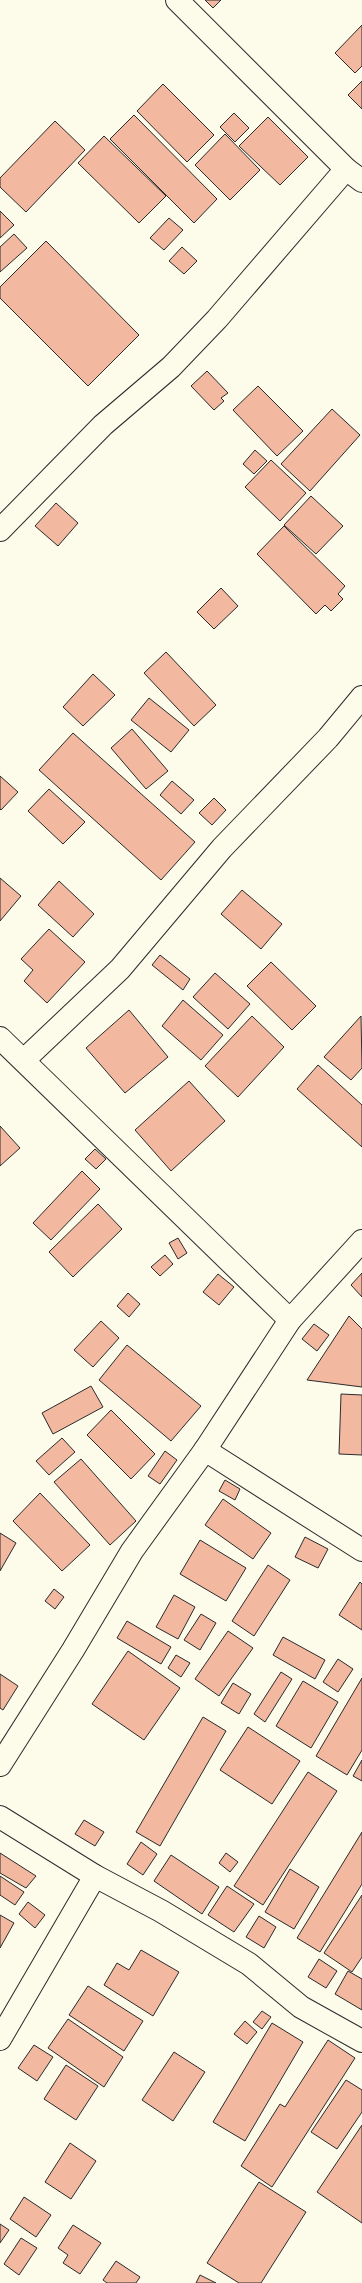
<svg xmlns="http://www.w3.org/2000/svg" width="362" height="2283" viewBox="0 0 362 2283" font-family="'IBM Plex Sans',sans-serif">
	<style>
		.building { fill: #f2b8a0; stroke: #2b2b2b }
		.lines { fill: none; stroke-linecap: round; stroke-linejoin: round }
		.minor-casing { stroke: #2b2b2b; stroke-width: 24 }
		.minor { stroke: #fdfbea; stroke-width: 22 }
	</style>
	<rect width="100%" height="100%" fill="#fdfbea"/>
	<g class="building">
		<path d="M205,0H221L213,8Z"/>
		<path d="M362,25V66L355,73L335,53Z"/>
		<path d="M362,81V109L348,95Z"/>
		<path d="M163,84L214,135L187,162L137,111Z"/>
		<path d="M234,113L249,128L235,142L220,127Z"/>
		<path d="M134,115L217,199L194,223L110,139Z"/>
		<path d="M268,117L308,157L280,185L239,146Z"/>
		<path d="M55,121L85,150L26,212L0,187V178Z"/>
		<path d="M225,134L260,170L230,200L195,165Z"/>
		<path d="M104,136L166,196L139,223L78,163Z"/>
		<path d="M0,211L14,225L0,238Z"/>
		<path d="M169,218L183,230L164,250L150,238Z"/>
		<path d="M14,234L27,248L0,272V247Z"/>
		<path d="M46,241L139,335L88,386L0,298V287Z"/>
		<path d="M182,247L197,261L184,274L169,261Z"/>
		<path d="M207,371L228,393L221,398L224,401L214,410L191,386Z"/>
		<path d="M258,386L303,431L277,456L233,410Z"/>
		<path d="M332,409L360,435L310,491L281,464Z"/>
		<path d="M255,450L267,461L254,474L243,464Z"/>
		<path d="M271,460L306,493L280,521L245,487Z"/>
		<path d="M311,496L343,526L316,554L284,525Z"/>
		<path d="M56,503L78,523L58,546L35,526Z"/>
		<path d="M284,526L345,586L338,594L343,599L331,611L325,605L316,614L257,554Z"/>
		<path d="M221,588L238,606L214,629L197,612Z"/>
		<path d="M166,652L216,705L194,726L144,673Z"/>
		<path d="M93,674L115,695L83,726L63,707Z"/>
		<path d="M149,698L189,730L171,752L131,720Z"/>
		<path d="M132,729L168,771L146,789L111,748Z"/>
		<path d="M73,733L195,842L161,880L39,770Z"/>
		<path d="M0,776L18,792L1,810L0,809Z"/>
		<path d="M172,781L194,800L181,814L160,795Z"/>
		<path d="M49,789L85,822L63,844L28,811Z"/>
		<path d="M214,798L226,810L212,825L199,813Z"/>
		<path d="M0,878L21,896L0,921Z"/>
		<path d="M59,881L94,914L73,937L38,905Z"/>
		<path d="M242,890L282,924L261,949L221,914Z"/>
		<path d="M49,929L85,962L47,1003L24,981L33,970L21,959Z"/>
		<path d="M160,955L190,979L183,990L152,965Z"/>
		<path d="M271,962L316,1006L292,1030L247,986Z"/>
		<path d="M215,973L250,1004L228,1029L193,997Z"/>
		<path d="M183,1000L223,1035L201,1060L162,1026Z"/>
		<path d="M129,1010L168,1057L125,1093L86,1048Z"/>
		<path d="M252,1016L284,1047L238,1097L205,1066Z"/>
		<path d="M361,1016L362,1068L351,1080L324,1057Z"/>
		<path d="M318,1065L362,1105V1147L297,1089Z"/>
		<path d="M189,1081L225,1121L171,1171L135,1130Z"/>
		<path d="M0,1126L20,1148L0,1166Z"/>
		<path d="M95,1149L106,1159L96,1169L85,1159Z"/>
		<path d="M82,1171L100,1189L51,1240L33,1223Z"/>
		<path d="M98,1204L122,1229L73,1277L49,1252Z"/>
		<path d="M178,1238L187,1253L178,1259L169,1243Z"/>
		<path d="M165,1255L173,1264L160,1276L151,1267Z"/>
		<path d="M362,1273V1297L351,1285Z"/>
		<path d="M218,1274L234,1287L219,1305L203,1292Z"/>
		<path d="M128,1293L140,1304L129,1317L117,1306Z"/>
		<path d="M349,1316L362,1329V1387L307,1380Z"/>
		<path d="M101,1321L119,1338L93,1367L74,1350Z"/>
		<path d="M314,1324L329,1335L317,1351L302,1339Z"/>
		<path d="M127,1345L201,1406L171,1441L99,1380Z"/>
		<path d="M91,1386L103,1407L53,1434L42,1413Z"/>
		<path d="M341,1394L362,1395V1455L339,1454Z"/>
		<path d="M111,1410L155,1454L131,1479L87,1435Z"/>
		<path d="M62,1438L75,1452L49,1475L36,1461Z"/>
		<path d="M165,1451L177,1460L160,1484L148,1476Z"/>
		<path d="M81,1459L136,1521L110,1545L54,1482Z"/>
		<path d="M225,1480L240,1489L235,1500L219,1491Z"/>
		<path d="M40,1493L90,1545L62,1571L13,1521Z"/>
		<path d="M223,1499L271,1533L253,1559L205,1525Z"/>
		<path d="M0,1533L16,1543L0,1571Z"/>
		<path d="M305,1537L328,1549L318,1568L295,1557Z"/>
		<path d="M200,1540L246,1568L226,1601L180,1574Z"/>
		<path d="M268,1565L290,1580L254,1636L232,1621Z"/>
		<path d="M360,1582L362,1584V1630L339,1615Z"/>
		<path d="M54,1589L64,1597L55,1609L45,1601Z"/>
		<path d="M174,1595L195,1607L178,1639L156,1627Z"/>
		<path d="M201,1614L216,1623L200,1650L184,1640Z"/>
		<path d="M127,1621L171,1647L161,1664L117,1638Z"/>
		<path d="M228,1631L253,1648L219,1696L195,1679Z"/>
		<path d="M283,1637L325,1660L315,1679L273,1655Z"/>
		<path d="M128,1651L180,1688L144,1740L92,1704Z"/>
		<path d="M176,1655L190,1663L181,1677L168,1668Z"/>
		<path d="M338,1659L353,1669L338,1692L323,1682Z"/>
		<path d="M281,1672L292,1679L265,1722L254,1714Z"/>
		<path d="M0,1674L18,1686L3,1710L0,1708Z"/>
		<path d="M362,1678V1750L347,1775L316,1756Z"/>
		<path d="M303,1681L338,1702L311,1748L276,1726Z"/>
		<path d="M233,1683L251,1694L239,1714L221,1703Z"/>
		<path d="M203,1717L226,1731L160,1846L136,1832Z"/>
		<path d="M248,1727L300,1761L272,1804L220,1770Z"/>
		<path d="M362,1760V1781L353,1776Z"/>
		<path d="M308,1772L337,1791L263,1905L234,1886Z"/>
		<path d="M84,1820L104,1832L95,1846L75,1834Z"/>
		<path d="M362,1832V1884L320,1952L297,1938Z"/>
		<path d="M141,1842L157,1854L143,1875L127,1864Z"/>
		<path d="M0,1853L36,1876L26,1888L0,1873Z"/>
		<path d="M226,1853L238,1862L230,1872L219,1863Z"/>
		<path d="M171,1855L219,1887L202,1914L154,1881Z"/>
		<path d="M290,1869L319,1887L294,1929L265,1912Z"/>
		<path d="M0,1876L24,1892L15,1905L0,1895Z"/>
		<path d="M227,1886L254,1904L234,1932L208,1915Z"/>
		<path d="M362,1895V1957L352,1972L324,1953Z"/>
		<path d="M28,1902L45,1915L35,1928L19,1914Z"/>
		<path d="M0,1915L14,1923L0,1948Z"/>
		<path d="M259,1916L276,1927L264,1948L246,1937Z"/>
		<path d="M141,1950L179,1972L153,2016L104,1985L117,1963L129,1970Z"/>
		<path d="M319,1959L337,1971L326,1988L308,1977Z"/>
		<path d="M348,1971L362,1979V2010L335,1994Z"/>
		<path d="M88,1986L143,2021L124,2051L69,2015Z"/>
		<path d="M262,2011L271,2017L262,2029L253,2022Z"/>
		<path d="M68,2019L123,2057L104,2087L48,2048Z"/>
		<path d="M245,2021L257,2032L247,2044L234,2034Z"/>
		<path d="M272,2023L303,2042L245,2141L213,2122Z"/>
		<path d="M328,2040L355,2058L272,2187L241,2166L280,2104L285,2107Z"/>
		<path d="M34,2045L53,2057L37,2081L18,2068Z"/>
		<path d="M174,2052L205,2072L173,2121L142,2100Z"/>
		<path d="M66,2065L98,2086L76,2120L44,2099Z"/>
		<path d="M346,2080L362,2090V2112L337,2149L311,2132Z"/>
		<path d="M362,2125V2223L317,2192Z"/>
		<path d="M70,2143L96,2161L71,2199L45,2182Z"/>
		<path d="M259,2182L306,2212L261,2283H239L207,2263Z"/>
		<path d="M24,2197L51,2215L36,2237L10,2219Z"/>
		<path d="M0,2224L9,2230L0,2243Z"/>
		<path d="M73,2225L101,2243L80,2274L63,2263L68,2255L58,2248Z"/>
		<path d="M21,2238L37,2248L19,2275L4,2264Z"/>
		<path d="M116,2261L140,2277L136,2283H107L103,2280Z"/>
		<path d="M200,2275L216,2283H196Z"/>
	</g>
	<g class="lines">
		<g class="minor-casing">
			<g id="minor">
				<path d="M177,0L346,169L362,181"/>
				<path d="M0,530L103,425L171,367L217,319L346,169"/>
				<path d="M0,1038L290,1320"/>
				<path d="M24,1060L120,969L222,848L328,738L362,697"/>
				<path d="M205,1450L362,1550"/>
				<path d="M0,1765L73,1650L132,1551L205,1450L290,1320L362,1241"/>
				<path d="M0,1817L95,1876L0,2039"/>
				<path d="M95,1876L161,1911L249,1964L301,2007L362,2041"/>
			</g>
		</g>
		<use href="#minor" class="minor"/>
	</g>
</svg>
